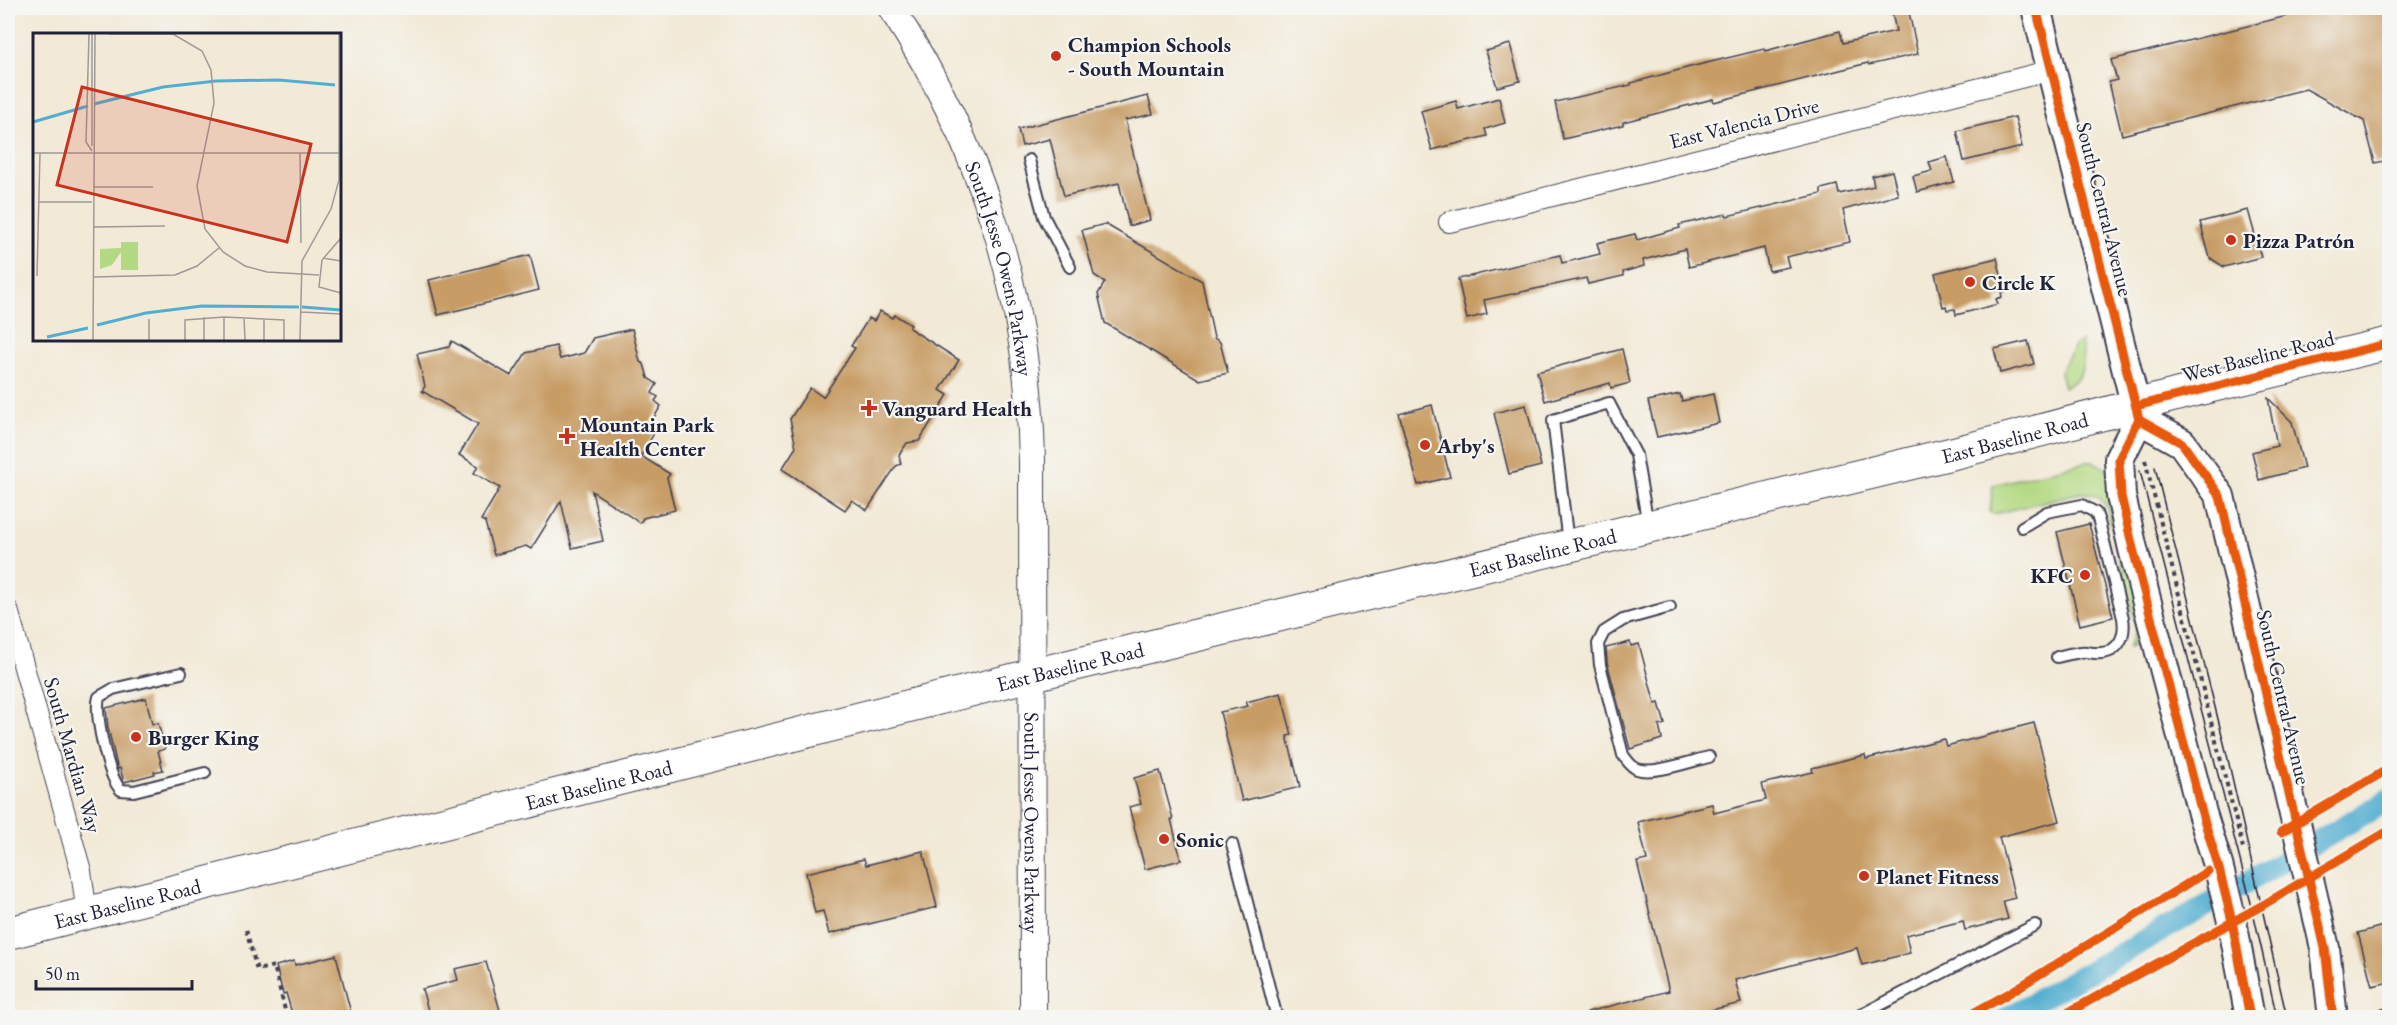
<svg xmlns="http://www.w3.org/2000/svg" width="2397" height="1025" viewBox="0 0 2397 1025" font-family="'EB Garamond',serif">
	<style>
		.green { fill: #b3d982; stroke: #6a7e5e; stroke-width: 1.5 }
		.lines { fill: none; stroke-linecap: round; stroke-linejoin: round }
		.canal { stroke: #52aed0; stroke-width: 22 }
		.building { fill: #c79c65 }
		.service-casing { stroke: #414052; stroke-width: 14 }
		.minor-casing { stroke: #414052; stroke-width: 22 }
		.tertiary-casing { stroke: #414052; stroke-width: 28 }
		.secondary-casing { stroke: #414052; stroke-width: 32 }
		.primary-casing { stroke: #414052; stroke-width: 34 }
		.path { stroke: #414052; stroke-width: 4; stroke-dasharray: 4.5 4.5; stroke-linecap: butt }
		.service { stroke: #fff; stroke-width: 10 }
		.minor { stroke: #fff; stroke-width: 20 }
		.tertiary { stroke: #fff; stroke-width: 26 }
		.secondary { stroke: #fff; stroke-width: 28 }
		.primary { stroke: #fff; stroke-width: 32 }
		.tram { stroke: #22223b; stroke-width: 1.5 }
		.cycleway-casing { stroke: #f6f6f2; stroke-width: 13 }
		.cycleway { stroke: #e8590c; stroke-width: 9 }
		.poi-dot { fill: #c8321e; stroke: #f6f6f2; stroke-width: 2 }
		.labels { text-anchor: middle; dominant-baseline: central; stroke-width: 4.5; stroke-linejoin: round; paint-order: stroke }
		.poi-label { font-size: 21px; font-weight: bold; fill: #22223b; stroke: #f6f6f2; text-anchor: start }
		.street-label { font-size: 21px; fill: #22223b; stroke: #f6f6f2 }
		.inset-river { fill: none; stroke: #52aed0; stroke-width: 3 }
		.inset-road { fill: none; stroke: #9f9998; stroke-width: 1.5 }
		.view { fill: #c8321e; fill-opacity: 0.15; stroke: #c8321e; stroke-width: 3 }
		.inset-edge { fill: none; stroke: #22223b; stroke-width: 3 }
	</style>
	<rect width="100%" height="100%" fill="#f6f6f2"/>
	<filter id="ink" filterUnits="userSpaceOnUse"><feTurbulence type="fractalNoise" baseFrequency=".0167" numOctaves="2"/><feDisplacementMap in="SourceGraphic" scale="12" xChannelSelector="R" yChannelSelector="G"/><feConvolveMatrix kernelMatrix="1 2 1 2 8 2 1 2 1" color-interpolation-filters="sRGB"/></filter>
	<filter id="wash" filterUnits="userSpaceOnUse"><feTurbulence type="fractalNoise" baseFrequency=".008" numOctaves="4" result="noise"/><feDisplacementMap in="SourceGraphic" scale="24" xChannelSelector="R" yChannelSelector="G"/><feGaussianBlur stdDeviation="1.35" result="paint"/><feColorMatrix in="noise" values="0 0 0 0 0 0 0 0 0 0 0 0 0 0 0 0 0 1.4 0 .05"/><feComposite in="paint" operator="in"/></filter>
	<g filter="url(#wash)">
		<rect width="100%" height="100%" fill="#f2e9d6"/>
		<g class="green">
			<path d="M2081,341C2085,361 2086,379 2064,387L2060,372L2075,345Z"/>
			<path d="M2086,462H2094L2107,468L2155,638L2128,648L2134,634L2135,625L2108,510C2102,497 2094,493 2079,493L1994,514L1990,512L1993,485Z"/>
		</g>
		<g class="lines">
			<path class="canal" d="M2006,1018L2222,897L2390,799"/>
		</g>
		<g id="blocks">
			<g class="building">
				<path d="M1891,8H1908L1918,54L1869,65L1868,63L1714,102L1713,99L1623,122V125L1563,139L1555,102L1631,85V83L1690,67L1764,49L1765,51L1840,31L1843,43L1896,31Z"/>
				<path d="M2319,8H2390V160L2375,163L2364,121L2306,89L2122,135L2109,82L2117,80L2111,60Z"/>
				<path d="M1510,44L1520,81L1497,87L1486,51Z"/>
				<path d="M1148,96L1153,114L1125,120L1150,220L1129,226L1119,183L1064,196L1050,139L1022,146L1018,129Z"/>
				<path d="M1499,98L1505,123L1485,129L1487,136L1432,150L1421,111L1456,101L1458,109Z"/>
				<path d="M2015,117L2022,147L1964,161L1957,131Z"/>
				<path d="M1947,157L1954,182L1917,192L1913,176L1932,171L1929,162Z"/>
				<path d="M1892,171L1898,195L1843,210L1850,242L1786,257L1789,267L1769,271L1764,248L1689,267L1685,249L1643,260L1644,266L1623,272V276L1588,284L1586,278L1484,300L1487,314L1467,319L1458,279L1560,255L1562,263L1600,254L1597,243L1635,234L1637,240L1680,228L1679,225L1726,214L1727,216L1821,194V189L1837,185L1839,194L1874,186L1872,176Z"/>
				<path d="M2248,210L2261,257L2224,267L2210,258L2200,222Z"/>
				<path d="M1105,224L1202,281L1214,338L1220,342L1228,373L1200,380L1105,323L1098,294L1105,282L1094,275L1082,230Z"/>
				<path d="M530,255L539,290L438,315L429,280Z"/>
				<path d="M1997,258L2005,292H2001L2002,297L1996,299L1998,304L1956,315L1955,309L1947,310L1946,306L1943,307L1935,273Z"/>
				<path d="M880,311L892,318L895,315L911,325L909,328L959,360L940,390L948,395L919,441L907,443L899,455L901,464L896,466L867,510L852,500L845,510L782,469L796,447L790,419L810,388L823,397L855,348L851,346L869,318L874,321Z"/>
				<path d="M632,329L640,362L644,364L648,378L657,384L652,393L658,397L655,401L661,406L650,424L657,428L641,456L670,474L667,478L675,510L643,518L640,523L592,491L603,541L572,548L561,501L531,549L526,546L494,555L485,522L481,520L500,488L474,473L478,466L459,455L478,424L422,391L425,386L417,354L449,347L452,341L511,376L526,353L556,346L560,359L584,353L593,338Z"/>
				<path d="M2028,341L2034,364L2000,373L1994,349Z"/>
				<path d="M1622,349L1630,383L1611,388L1610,383L1545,401L1537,372Z"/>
				<path d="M1680,394L1682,401L1713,394L1719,423L1657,437L1648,401Z"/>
				<path d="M2268,398L2292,422L2304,468L2259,480L2252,452L2277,446Z"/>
				<path d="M1432,405L1450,477L1418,485L1399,414Z"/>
				<path d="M1526,405L1541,466L1509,474L1494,413Z"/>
				<path d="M2089,524L2113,617L2080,625L2057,532Z"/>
				<path d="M1630,642L1631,646L1639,644L1655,704L1659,703L1665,724L1659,726L1662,739L1630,749L1607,662L1606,648Z"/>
				<path d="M1281,693L1292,735L1287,736L1300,787L1242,801L1220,712L1248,706L1246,702Z"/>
				<path d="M146,698L152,724L158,723L165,749L158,751L163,770L154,772L155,774L124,782L120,768L118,769L116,762L108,728L106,708Z"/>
				<path d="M2034,723L2060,821L1999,837L2015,898L2003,901L2008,919L1965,930L1963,921L1906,935L1910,953L1862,965L1857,948L1735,980L1741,1003L1681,1017H1588L1587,1012L1669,991L1637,862L1647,860L1638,822L1712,804L1714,813L1766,800L1762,784L1813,772L1812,768L1865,755L1866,759L1944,739L1946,746Z"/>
				<path d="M1160,771L1173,819H1171L1181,860L1145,869L1129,807L1141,804L1134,778Z"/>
				<path d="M923,851L937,907L829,934L823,911L815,913L806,873L864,859L866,865Z"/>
				<path d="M2390,924V982L2372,986L2358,933Z"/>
				<path d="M336,955L352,1017H293L286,993L283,994L276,966L294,961L295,965Z"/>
				<path d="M486,962L502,1017H430L422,989L458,980L455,969Z"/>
			</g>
		</g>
	</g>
	<g filter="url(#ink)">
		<use href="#blocks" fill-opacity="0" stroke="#414052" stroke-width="1.5"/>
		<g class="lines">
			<g class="service-casing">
				<g id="service">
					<path d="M1029,160L1044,217L1070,267"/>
					<path d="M2022,527L2047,512L2082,505L2096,513L2099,522L2123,618C2126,637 2118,655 2095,653C2090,653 2086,651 2081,652C2073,653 2064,655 2057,657"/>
					<path d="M1568,543L1553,420L1609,403L1636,455L1648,525"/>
					<path d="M1670,607L1623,620L1604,632L1598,644L1600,665L1623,755C1627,760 1630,766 1637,769C1653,775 1691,761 1709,757"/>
					<path d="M181,673L113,689L99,697C94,714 108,777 121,790L134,791L205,773"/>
					<path d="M1232,844L1277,1018"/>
					<path d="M1855,1018L2035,925"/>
					<path d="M2367,1018L2390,1014"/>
				</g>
			</g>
			<g class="minor-casing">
				<g id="minor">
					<path d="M1449,222L2052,70"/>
					<path d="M8,610L81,871L87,914"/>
				</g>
			</g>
			<g class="tertiary-casing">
				<g id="tertiary">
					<path id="s1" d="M891,8C982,147 1029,294 1032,461L1033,1018"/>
				</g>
			</g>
			<g class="secondary-casing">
				<g id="secondary">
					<path d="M2036,8L2139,419L2119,459L2121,496L2133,549L2202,813L2218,865L2232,921L2250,1018"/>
					<path d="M2139,419L2182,443L2220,496L2325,948L2333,1018"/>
				</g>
			</g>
			<g class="primary-casing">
				<g id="primary">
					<path id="s2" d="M8,933L1032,675L1958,452L2187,392L2390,343"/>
				</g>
			</g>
			<g class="path">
				<path d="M2145,460L2244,852"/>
				<path d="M246,930L257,970L274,966L287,1018"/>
			</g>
			<use href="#service" class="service"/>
			<use href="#minor" class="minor"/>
			<use href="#tertiary" class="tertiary"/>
			<use href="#secondary" class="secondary"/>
			<use href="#primary" class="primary"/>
			<g class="tram">
				<path d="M2155,467L2227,755L2287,1018"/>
				<path d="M2140,471L2252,907L2277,1018"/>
			</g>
			<g class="cycleway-casing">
				<g id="cycleway">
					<path d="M2036,8L2139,419L2119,459L2121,496L2133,549L2202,813L2218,865L2232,921L2250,1018"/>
					<path d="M2136,406L2390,343"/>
					<path d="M2139,419L2182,443L2220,496L2325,948L2333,1018"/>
					<path d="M2281,832L2390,768"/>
					<path d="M1964,1018L2006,995L2208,871"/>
					<path d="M2058,1018L2263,905L2390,830"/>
				</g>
			</g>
			<use href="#cycleway" class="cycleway"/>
		</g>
	</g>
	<g class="poi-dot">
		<circle cx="1056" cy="56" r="6"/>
		<circle cx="2231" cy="240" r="6"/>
		<circle cx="1970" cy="282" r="6"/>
		<path d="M866 399h6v6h6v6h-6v6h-6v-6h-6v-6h6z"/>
		<path d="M564 427h6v6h6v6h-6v6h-6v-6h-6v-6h6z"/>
		<circle cx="1425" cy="445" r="6"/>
		<circle cx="2085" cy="575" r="6"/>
		<circle cx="136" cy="737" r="6"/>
		<circle cx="1164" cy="839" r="6"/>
		<circle cx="1864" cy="876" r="6"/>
	</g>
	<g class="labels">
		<g class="poi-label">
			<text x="1068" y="44">Champion Schools<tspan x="1068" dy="24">- South Mountain</tspan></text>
			<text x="2243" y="240">Pizza Patrón</text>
			<text x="1982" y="282">Circle K</text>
			<text x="882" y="408">Vanguard Health</text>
			<text x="580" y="424">Mountain Park<tspan x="580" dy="24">Health Center</tspan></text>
			<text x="1437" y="445">Arby's</text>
			<text x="2073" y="575" text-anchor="end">KFC</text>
			<text x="148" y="737">Burger King</text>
			<text x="1176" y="839">Sonic</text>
			<text x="1876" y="876">Planet Fitness</text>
		</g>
		<g class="street-label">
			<text transform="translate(1744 123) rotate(-14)">East Valencia Drive</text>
			<text transform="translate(2105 209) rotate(76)">South Central Avenue</text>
			<text stroke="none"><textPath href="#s1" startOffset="285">South Jesse Owens Parkway</textPath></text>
			<text transform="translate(2258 356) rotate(-14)">West Baseline Road</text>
			<text stroke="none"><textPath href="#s2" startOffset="2067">East Baseline Road</textPath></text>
			<text stroke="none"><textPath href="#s2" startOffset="1581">East Baseline Road</textPath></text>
			<text stroke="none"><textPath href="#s2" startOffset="1095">East Baseline Road</textPath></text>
			<text transform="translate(2284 697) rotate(77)">South Central Avenue</text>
			<text transform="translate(73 755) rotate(74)">South Mardian Way</text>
			<text stroke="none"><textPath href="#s2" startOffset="609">East Baseline Road</textPath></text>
			<text stroke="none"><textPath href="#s1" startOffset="843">South Jesse Owens Parkway</textPath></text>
			<text stroke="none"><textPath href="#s2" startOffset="123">East Baseline Road</textPath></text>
		</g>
	</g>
	<g transform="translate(33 33)">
		<rect width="308" height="308" fill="#f2e9d6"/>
		<path d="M88,209H105V237H88V219L79,232L67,236V216L88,215Z" fill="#b3d982"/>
		<path class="inset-river" d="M61,71L130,54L183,48L246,47L302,52M0,89L55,73M269,274L308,277M64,292L113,280L169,273L266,274M14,304L55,295"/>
		<path class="inset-road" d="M56,1L53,109L59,118M76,1H140L169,18L178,37L181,70L164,153L172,196L190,219L212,233L234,239L286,242M59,113V1M0,120H307M267,120L268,210M61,154H120M6,169H59M60,194L132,193M308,205L289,227L286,254L308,260M290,225L308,228M4,243L7,120M60,244L142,242L164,233L186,215M268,279L308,281M211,285L212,307M231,285V307M60,307L62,1M116,307V286M152,307V287L191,284L251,287V307M171,307V284M191,307V284M267,307L269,228L298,176L306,147V1"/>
		<path class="view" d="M49,54L278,111L254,209L24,152Z"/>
		<rect width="308" height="308" class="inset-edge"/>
	</g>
	<rect width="2397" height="1025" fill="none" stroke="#f6f6f2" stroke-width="30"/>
	<path d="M36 980v9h156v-9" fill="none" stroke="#22223b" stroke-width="3"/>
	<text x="45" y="980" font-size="18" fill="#22223b" stroke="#f6f6f2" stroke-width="4.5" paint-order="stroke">50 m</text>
</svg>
